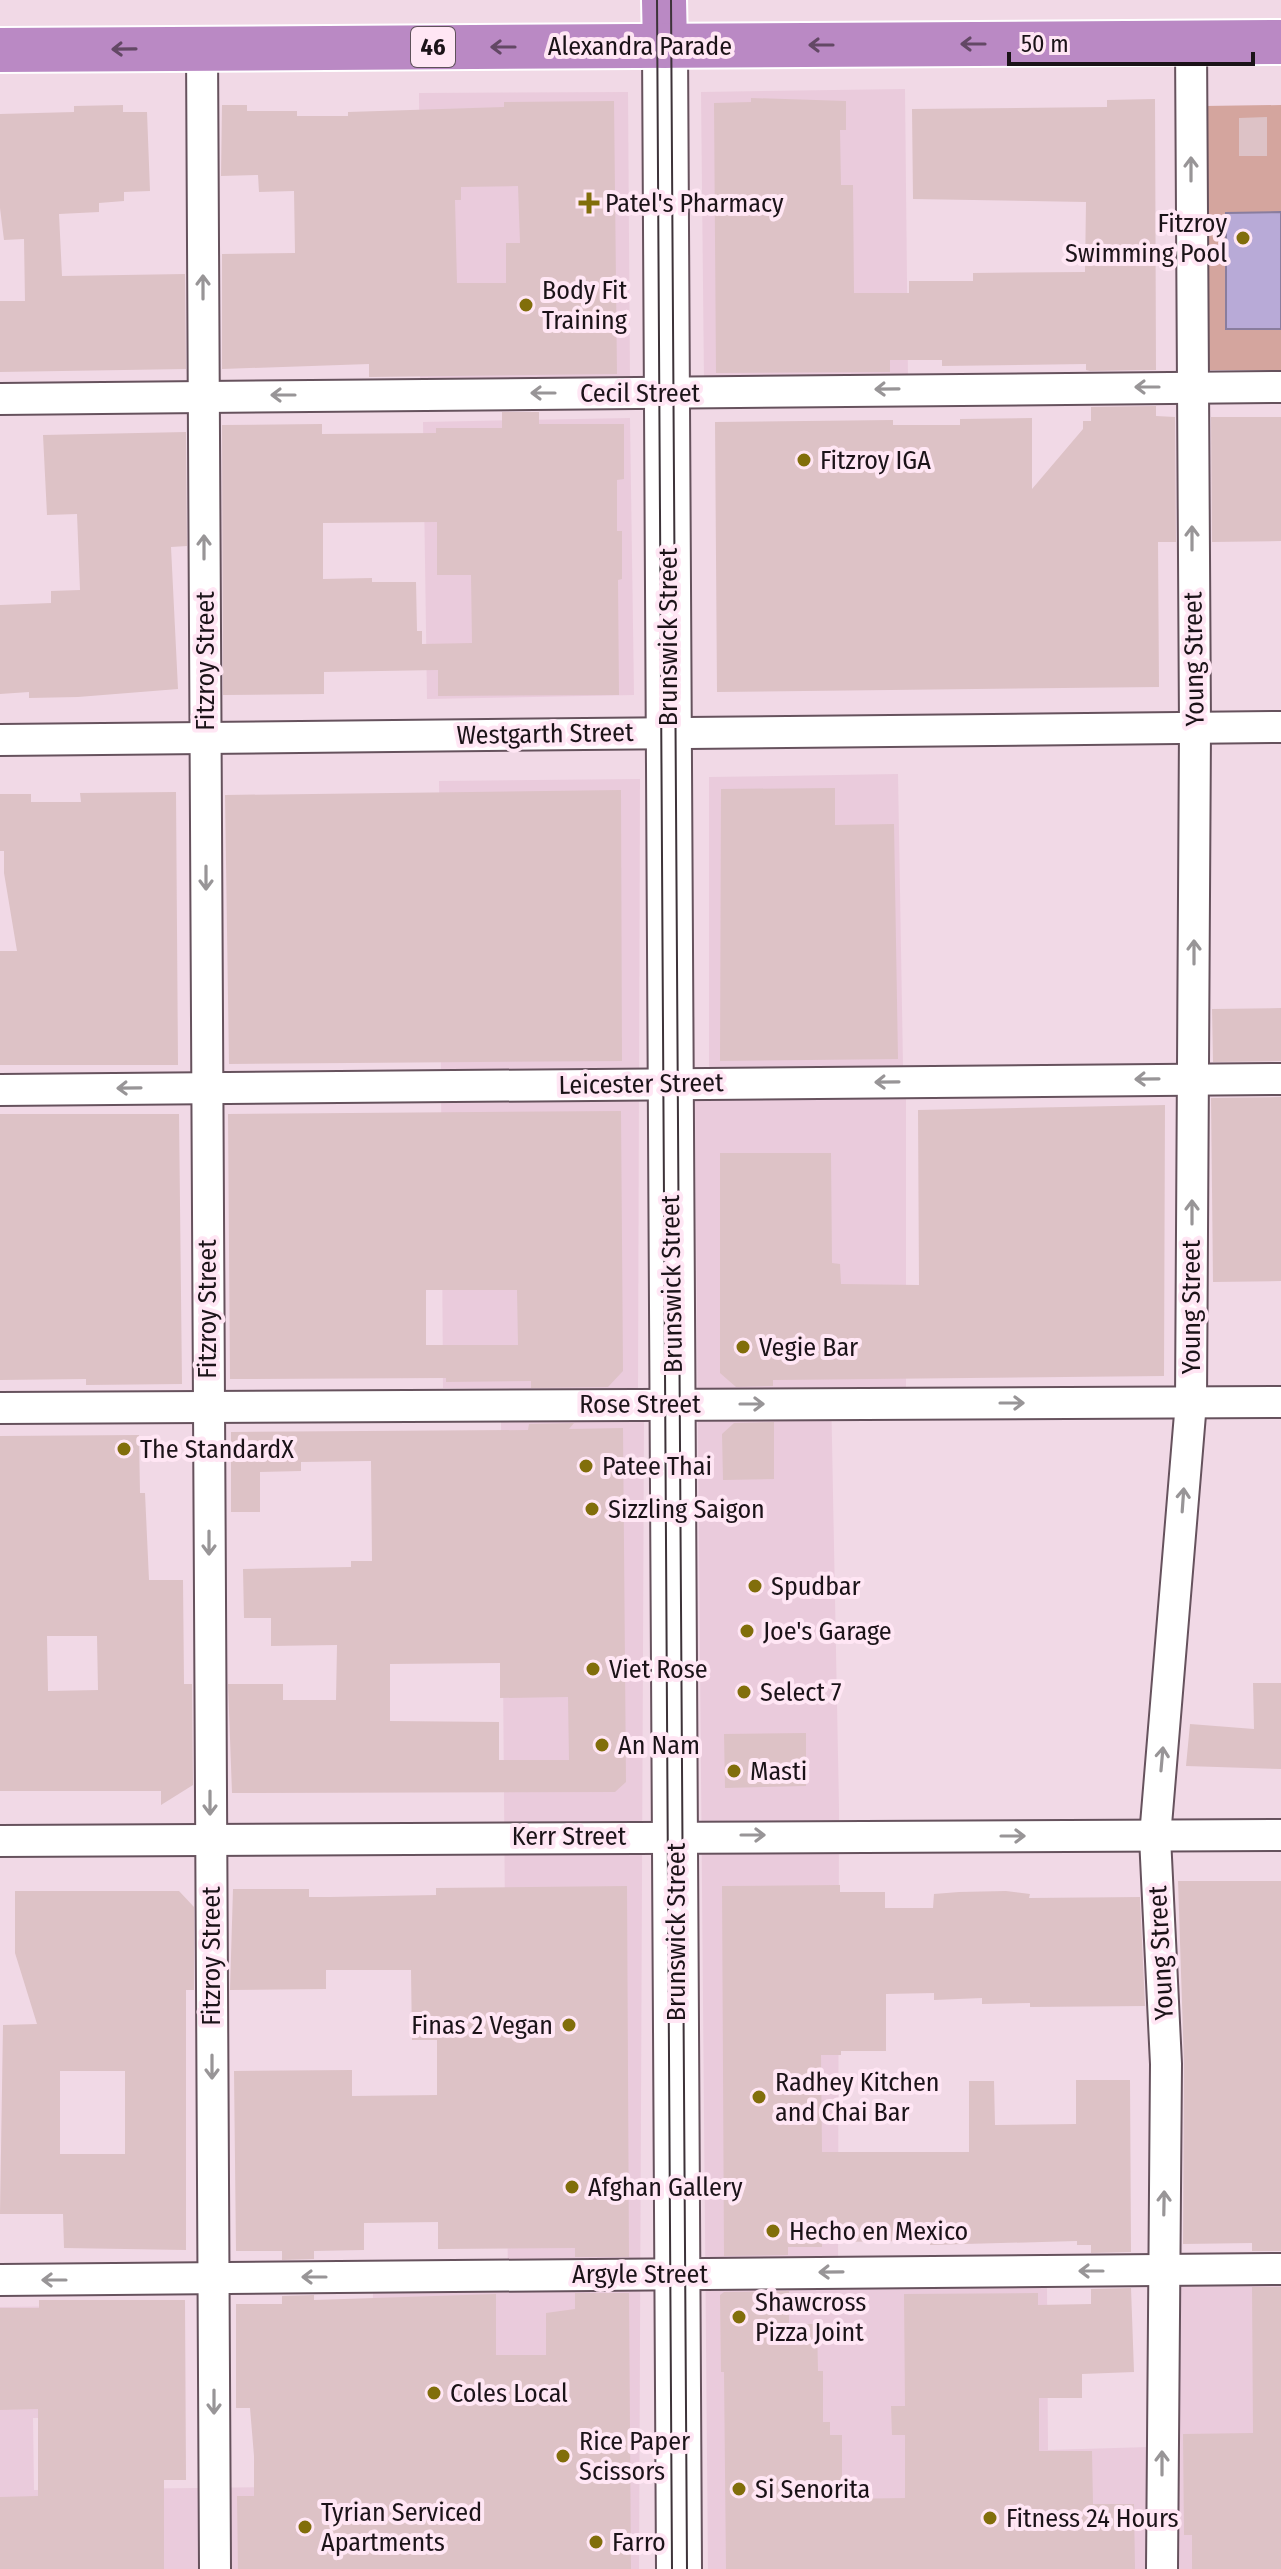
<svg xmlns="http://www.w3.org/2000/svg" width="1281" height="2569" viewBox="0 0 1281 2569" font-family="'Fira Sans Condensed',sans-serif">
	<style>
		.built { fill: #eacbdc }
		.green { fill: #d4a59e }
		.water { fill: #b8aad7; stroke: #897d9e; stroke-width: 2 }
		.building { fill: #ddc2c6; fill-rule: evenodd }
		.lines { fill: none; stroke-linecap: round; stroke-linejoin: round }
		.street-casing { stroke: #66525d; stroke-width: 34 }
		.secondary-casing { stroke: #66525d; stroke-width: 48 }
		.highway-casing { stroke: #fff; stroke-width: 48 }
		.street { stroke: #fff; stroke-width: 30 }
		.secondary { stroke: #fff; stroke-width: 44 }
		.highway { stroke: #ba89c4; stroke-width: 44 }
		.tram { stroke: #3d3339; stroke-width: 2 }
		.oneway { stroke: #634865 }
		.oneway2 { stroke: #989597 }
		.poi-dot { fill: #816e0b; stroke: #ffe6f4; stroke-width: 3 }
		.labels { text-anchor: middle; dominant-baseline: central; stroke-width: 8; stroke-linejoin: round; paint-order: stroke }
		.shield { fill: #ffe6f4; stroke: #5f525a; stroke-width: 2 }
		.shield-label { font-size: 24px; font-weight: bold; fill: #1b1318 }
		.street-label { font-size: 26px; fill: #1b1318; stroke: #ffe6f4 }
		.poi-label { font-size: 26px; fill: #1b1318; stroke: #ffe6f4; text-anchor: start }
	</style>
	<rect width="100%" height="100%" fill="#f1d9e6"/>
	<g class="built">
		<path d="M905,89L908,378L704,381L701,92Z"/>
		<path d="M628,92L630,382L420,383L419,93Z"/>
		<path d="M630,418L634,695L427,699L423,422Z"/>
		<path d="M898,774L903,1066L709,1068V777Z"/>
		<path d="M640,779L638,1389L443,1388L439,781Z"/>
		<path d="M906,1091V1389H831L839,1808L838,2282L1047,2288L1048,2450L1149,2447L1148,2285H1281V2569H708L695,1092Z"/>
		<path d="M644,1419L639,2569H0V2307L89,2306L91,2417L33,2418L34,2490L369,2486L373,2293L508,2291L501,1421Z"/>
	</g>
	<path class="green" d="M1281,105V370H1205L1204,106Z"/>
	<path class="water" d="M1281,212V329H1226V213Z"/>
	<g class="building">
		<path d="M751,98L846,101V130H840L841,185H853L854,293H909V281H973V273L1085,272L1086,202L913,199L912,109L1107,107V100L1155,99L1156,370L1090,371L1086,370V364L942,366V360H890V372L716,373L714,103L751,102Z"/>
		<path d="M614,101L617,374L369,377V364L222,369V254L295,253L294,191L259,192L258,175L221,176L222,105H247V111H297V116H348V112L504,107V102ZM518,186L520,243H506V283H457L455,200H461V187Z"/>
		<path d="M123,105V112H147L150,191L124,192V201L99,203V212L59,214L62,276L185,274L186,369L0,372V301H25L24,239L4,240L0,208V114L74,112V106Z"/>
		<path d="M1267,117V156H1239V118Z"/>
		<path d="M1156,406V416L1175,417L1176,542H1158L1159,687L717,692L715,422L893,420V425H960V419L1032,418V489L1083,429V421H1091V407Z"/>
		<path d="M502,412H539V424H624V479L617,480V531H622V579L618,580L619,695L438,696V670L324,672V694L223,695L222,425L322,424V434L436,433V428H502ZM437,522V575H471L472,643L422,644V631H417L416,582H372V578L323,579V523Z"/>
		<path d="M1211,417H1281V541L1212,542Z"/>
		<path d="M186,432L187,546L171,547L178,689L78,697L29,698V692L0,694V605L51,603V591L80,590L77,514L47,515L43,435Z"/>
		<path d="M835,788V825L894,824L898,1059L720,1061L721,789Z"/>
		<path d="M621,790L622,1061L229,1064L225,795Z"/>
		<path d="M176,792L178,1065H0V951H17L4,873V851H0V794H31V802H81L80,793Z"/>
		<path d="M1281,1008V1061L1213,1062L1212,1009Z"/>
		<path d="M1281,1097V1281L1213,1282L1211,1098Z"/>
		<path d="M1165,1105L1164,1376L773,1380V1386L736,1387L720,1373V1153H831L832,1263L840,1264L841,1284L919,1285L918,1110Z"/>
		<path d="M621,1111L623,1371L608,1387L531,1388V1381L446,1382V1378L230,1379L228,1114ZM426,1290H517L518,1345H426Z"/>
		<path d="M0,1114H179L182,1384L86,1385V1379L0,1380Z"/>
		<path d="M774,1422V1479L723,1480L722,1434L734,1423Z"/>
		<path d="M574,1423L569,1429L623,1428L626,1782L615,1792L232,1793L228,1684H283V1700H336L337,1645L271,1646V1618H244L243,1569L351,1567V1561H372L371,1461L301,1462V1471L260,1472V1512H231V1432L528,1430L529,1424ZM500,1663V1698L568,1697L569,1760H499V1722L390,1721V1664Z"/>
		<path d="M139,1435L140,1493H145L149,1580H183L184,1684H192L193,1785L161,1805V1791H0V1436ZM47,1636H97L98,1690L48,1691Z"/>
		<path d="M1253,1683H1281V1769L1186,1766L1190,1724L1254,1729Z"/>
		<path d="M806,1733V1786L725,1788L724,1734Z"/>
		<path d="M1178,1881H1281V2251H1252V2243L1183,2244L1184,2064Z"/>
		<path d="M840,1885V1892H885V1908H933L934,1894L959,1892L1006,1891L1030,1894L1029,1898L1140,1897L1145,2006L1030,2007V2003L982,2004V1998L934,2000V1993L886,1994V2051H841V2055H821L822,2152H969V2081H994L995,2125L1076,2124V2080H1130L1131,2252L1091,2253V2245H1077V2241L930,2245V2241L822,2242V2247H788V2255L724,2256L722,1886Z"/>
		<path d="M627,1886L629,2257H575V2248L438,2249V2222L364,2223V2250L314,2251V2259L282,2260V2251H236L234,2071L352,2070V2096L437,2095V2040H412L411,1970H326V1989L230,1990L233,1889H309V1897H330L436,1895V1888Z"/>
		<path d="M15,1891H179L194,1907V1990H186V2250L64,2248L63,2214H0L3,2025L37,2024L15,1953ZM60,2071H125V2154H60Z"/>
		<path d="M1252,2287H1281V2569H1192V2535H1184L1183,2434L1253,2433Z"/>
		<path d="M1131,2288L1134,2372L1082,2374V2398H1039V2451H1092L1093,2504H1134L1135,2569H726L724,2372H721L720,2295L724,2292L789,2291V2324H817L818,2371H823V2422H830V2435H842V2499L905,2498V2435H892L891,2406H905L904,2294L1038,2293V2305L1091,2304V2289Z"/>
		<path d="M575,2293H629L631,2569H238L237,2496H254V2456L250,2408H236V2304H282V2296L314,2295V2300L496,2294V2355H546V2313L575,2309Z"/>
		<path d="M39,2300H185L186,2480H164V2569H0V2497L38,2496V2409L0,2410V2308H39Z"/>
	</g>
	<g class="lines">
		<g class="street-casing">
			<g id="street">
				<path d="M202,48L215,2569"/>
				<path d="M0,399L1281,387"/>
				<path d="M0,740L1281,727"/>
				<path d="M0,1090L1281,1079"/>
				<path d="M0,1408L1281,1402"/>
				<path d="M0,1841L1281,1835"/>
				<path d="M0,2280L1281,2269"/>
				<path d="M1162,2569L1166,2064L1155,1837L1191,1402L1195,728L1191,43"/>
			</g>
		</g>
		<g class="secondary-casing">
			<path id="secondary" d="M665,46L679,2569"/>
		</g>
		<g class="highway-casing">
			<g id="highway">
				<path d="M664,0L665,46"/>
				<path d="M0,50L1281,42"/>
			</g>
		</g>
		<use href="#street" class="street"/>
		<use href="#secondary" class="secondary"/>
		<use href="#highway" class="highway"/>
		<g class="tram">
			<path d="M657,0L672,2569"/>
			<path d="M671,0L687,2569"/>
		</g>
	</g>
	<defs><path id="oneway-shaft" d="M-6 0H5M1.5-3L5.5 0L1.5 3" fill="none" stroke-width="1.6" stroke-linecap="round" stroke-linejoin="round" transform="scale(2)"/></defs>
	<g class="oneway">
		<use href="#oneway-shaft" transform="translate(973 44) rotate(180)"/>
		<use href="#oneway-shaft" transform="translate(821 45) rotate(180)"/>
		<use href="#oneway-shaft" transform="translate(503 47) rotate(180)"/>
		<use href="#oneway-shaft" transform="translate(124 49) rotate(179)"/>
	</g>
	<g class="oneway2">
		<use href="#oneway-shaft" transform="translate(1191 169) rotate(-90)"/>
		<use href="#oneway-shaft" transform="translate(203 287) rotate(-90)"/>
		<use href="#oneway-shaft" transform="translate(1147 387) rotate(180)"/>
		<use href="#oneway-shaft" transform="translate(887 389) rotate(179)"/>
		<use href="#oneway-shaft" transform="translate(543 393) rotate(180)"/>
		<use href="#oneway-shaft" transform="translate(283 395) rotate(180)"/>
		<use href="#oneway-shaft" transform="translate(1192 538) rotate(-90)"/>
		<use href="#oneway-shaft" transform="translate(204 547) rotate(-90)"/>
		<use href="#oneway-shaft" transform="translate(206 878) rotate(90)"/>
		<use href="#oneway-shaft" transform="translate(1194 952) rotate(-90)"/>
		<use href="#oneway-shaft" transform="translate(1147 1079) rotate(179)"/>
		<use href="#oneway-shaft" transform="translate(887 1082) rotate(179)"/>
		<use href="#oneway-shaft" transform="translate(129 1088) rotate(179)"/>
		<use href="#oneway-shaft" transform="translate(1192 1212) rotate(-90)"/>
		<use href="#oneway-shaft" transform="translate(1012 1403)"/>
		<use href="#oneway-shaft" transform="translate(752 1404)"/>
		<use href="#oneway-shaft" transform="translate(1183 1500) rotate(-86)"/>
		<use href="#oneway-shaft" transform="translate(209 1543) rotate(90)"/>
		<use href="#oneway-shaft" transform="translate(1162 1759) rotate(-85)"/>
		<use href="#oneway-shaft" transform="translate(210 1803) rotate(90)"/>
		<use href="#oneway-shaft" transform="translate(753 1835)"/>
		<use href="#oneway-shaft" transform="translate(1013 1836)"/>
		<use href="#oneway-shaft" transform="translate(212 2067) rotate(90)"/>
		<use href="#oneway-shaft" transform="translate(1164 2203) rotate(-89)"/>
		<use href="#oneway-shaft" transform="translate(1091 2271) rotate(180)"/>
		<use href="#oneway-shaft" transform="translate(831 2272) rotate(179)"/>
		<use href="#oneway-shaft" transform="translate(314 2277) rotate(180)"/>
		<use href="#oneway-shaft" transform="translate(54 2280) rotate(180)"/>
		<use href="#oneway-shaft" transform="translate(214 2402) rotate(90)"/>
		<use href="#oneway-shaft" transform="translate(1162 2463) rotate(-90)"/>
	</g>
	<g class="poi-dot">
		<path d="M585 191h8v8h8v8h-8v8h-8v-8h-8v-8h8z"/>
		<circle cx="1243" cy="238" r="8"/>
		<circle cx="526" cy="305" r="8"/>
		<circle cx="804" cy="460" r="8"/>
		<circle cx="743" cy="1347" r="8"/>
		<circle cx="124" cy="1449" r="8"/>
		<circle cx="586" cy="1466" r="8"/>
		<circle cx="592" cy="1509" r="8"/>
		<circle cx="755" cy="1586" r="8"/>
		<circle cx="747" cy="1631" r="8"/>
		<circle cx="593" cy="1669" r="8"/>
		<circle cx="744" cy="1692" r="8"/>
		<circle cx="602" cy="1745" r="8"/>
		<circle cx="734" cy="1771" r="8"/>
		<circle cx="569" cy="2025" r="8"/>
		<circle cx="759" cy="2097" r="8"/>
		<circle cx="572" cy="2187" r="8"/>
		<circle cx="773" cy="2231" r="8"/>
		<circle cx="739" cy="2317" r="8"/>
		<circle cx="434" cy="2393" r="8"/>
		<circle cx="563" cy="2456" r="8"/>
		<circle cx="739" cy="2489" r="8"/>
		<circle cx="990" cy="2518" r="8"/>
		<circle cx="305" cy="2527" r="8"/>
		<circle cx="596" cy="2542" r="8"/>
	</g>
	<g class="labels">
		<rect class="shield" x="411" y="27" width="44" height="40" rx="6"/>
		<g class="shield-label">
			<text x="433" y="47">46</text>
		</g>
		<g class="street-label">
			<text x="640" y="46">Alexandra Parade</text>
			<text x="640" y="393">Cecil Street</text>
			<text transform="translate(668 637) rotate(-90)">Brunswick Street</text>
			<text transform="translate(1194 659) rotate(-91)">Young Street</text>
			<text transform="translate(205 661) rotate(-90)">Fitzroy Street</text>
			<text transform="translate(545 734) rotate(-1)">Westgarth Street</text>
			<text transform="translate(641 1084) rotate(-1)">Leicester Street</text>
			<text transform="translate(672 1284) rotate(-91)">Brunswick Street</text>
			<text transform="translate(1191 1307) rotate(-90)">Young Street</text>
			<text transform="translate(207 1309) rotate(-90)">Fitzroy Street</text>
			<text x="640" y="1404">Rose Street</text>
			<text x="569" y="1836">Kerr Street</text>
			<text transform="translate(676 1932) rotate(-90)">Brunswick Street</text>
			<text transform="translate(1161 1953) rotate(-93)">Young Street</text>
			<text transform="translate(211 1956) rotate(-90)">Fitzroy Street</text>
			<text x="640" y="2274">Argyle Street</text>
		</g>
		<g class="poi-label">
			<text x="605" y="203">Patel's Pharmacy</text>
			<text x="1227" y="223" text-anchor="end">Fitzroy<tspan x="1227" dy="30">Swimming Pool</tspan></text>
			<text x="542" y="290">Body Fit<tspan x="542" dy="30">Training</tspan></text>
			<text x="820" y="460">Fitzroy IGA</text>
			<text x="759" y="1347">Vegie Bar</text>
			<text x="140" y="1449">The StandardX</text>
			<text x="602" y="1466">Patee Thai</text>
			<text x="608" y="1509">Sizzling Saigon</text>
			<text x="771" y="1586">Spudbar</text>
			<text x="763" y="1631">Joe's Garage</text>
			<text x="609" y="1669">Viet Rose</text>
			<text x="760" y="1692">Select 7</text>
			<text x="618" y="1745">An Nam</text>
			<text x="750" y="1771">Masti</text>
			<text x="553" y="2025" text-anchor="end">Finas 2 Vegan</text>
			<text x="775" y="2082">Radhey Kitchen<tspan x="775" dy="30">and Chai Bar</tspan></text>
			<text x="588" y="2187">Afghan Gallery</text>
			<text x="789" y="2231">Hecho en Mexico</text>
			<text x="755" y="2302">Shawcross<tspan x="755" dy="30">Pizza Joint</tspan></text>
			<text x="450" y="2393">Coles Local</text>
			<text x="579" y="2441">Rice Paper<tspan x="579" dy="30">Scissors</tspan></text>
			<text x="755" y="2489">Si Senorita</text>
			<text x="321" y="2512">Tyrian Serviced<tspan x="321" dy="30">Apartments</tspan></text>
			<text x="1006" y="2518">Fitness 24 Hours</text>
			<text x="612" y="2542">Farro</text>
		</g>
	</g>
	<path d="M1009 52v12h244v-12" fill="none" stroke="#1b1318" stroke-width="4"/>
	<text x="1021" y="52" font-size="24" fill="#1b1318" stroke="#ffe6f4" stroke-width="6" paint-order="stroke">50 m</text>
</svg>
